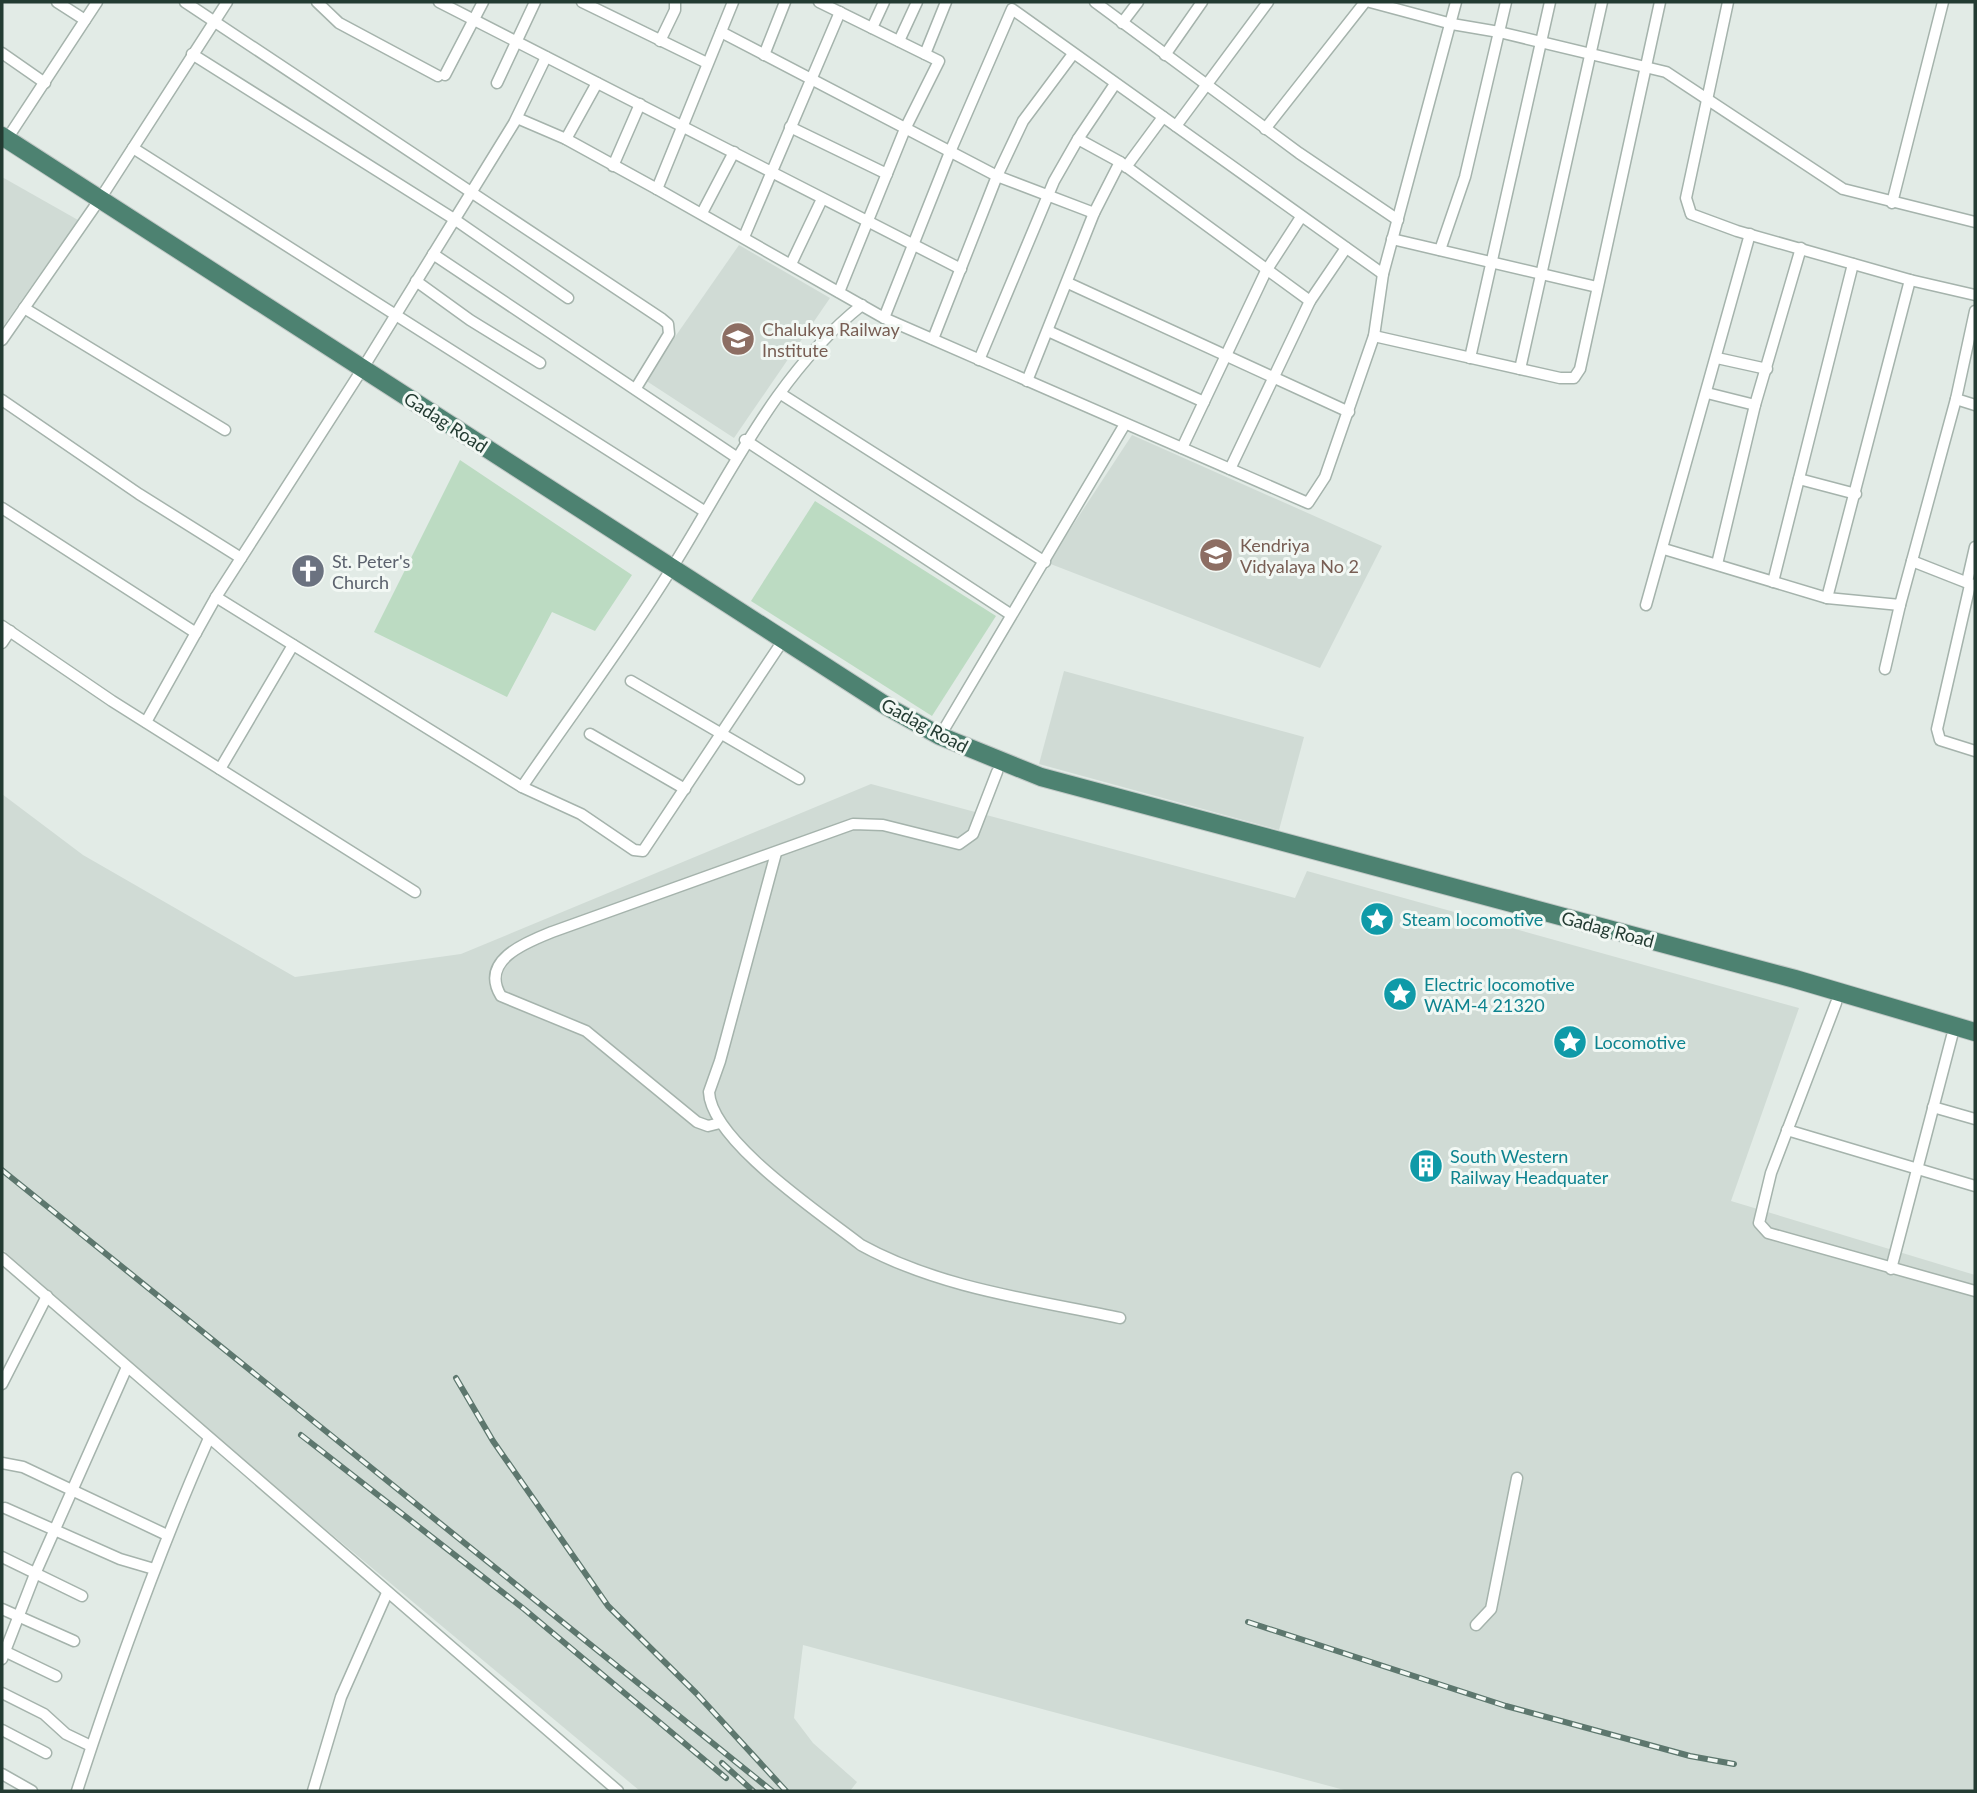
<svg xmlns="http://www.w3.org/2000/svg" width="1977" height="1793" viewBox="0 0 1977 1793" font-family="Lato,sans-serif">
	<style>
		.built { fill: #d0dbd5 }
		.green { fill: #bcdbc2 }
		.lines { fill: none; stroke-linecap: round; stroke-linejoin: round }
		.minor-casing { stroke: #a5b3ac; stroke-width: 13 }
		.trunk-casing { stroke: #c1c8c6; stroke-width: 20 }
		.minor { stroke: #fff; stroke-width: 10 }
		.trunk { stroke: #4d8271; stroke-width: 18 }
		.rail-casing { stroke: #5d776e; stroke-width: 6 }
		.rail { stroke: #f2f8f4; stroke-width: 3.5; stroke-dasharray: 10; stroke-linecap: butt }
		.labels { text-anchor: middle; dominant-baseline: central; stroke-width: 6; stroke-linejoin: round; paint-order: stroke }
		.education-label { font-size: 18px; fill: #785e54; stroke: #f2f8f4; text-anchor: start }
		.street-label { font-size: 18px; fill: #233b32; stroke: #f2f8f4 }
		.worship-label { font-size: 18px; fill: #5b616d; stroke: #f2f8f4; text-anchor: start }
		.culture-label { font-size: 18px; fill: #0d838f; stroke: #f2f8f4; text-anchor: start }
	</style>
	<rect width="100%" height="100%" fill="#e2ebe6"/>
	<g class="built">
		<path d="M2,177L78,220L2,328Z"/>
		<path d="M739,245L830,298L734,438L645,380Z"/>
		<path d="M1132,435L1382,546L1320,668L1048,563Z"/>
		<path d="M1064,671L1304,737L1279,830L1039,764Z"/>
		<path d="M871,784L1295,898L1307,871L1799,1008L1731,1201L1975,1275V1791H1348L803,1645L794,1718L813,1743L857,1782L850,1791H640L234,1453L2,1249V794L83,855L295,977L461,954Z"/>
	</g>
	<g class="green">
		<path d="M460,460L632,575L595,631L552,612L507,697L374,632Z"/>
		<path d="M815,501L996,616L932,716L751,601Z"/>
	</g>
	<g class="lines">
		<g class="minor-casing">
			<g id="minor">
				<path d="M57,2L85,20"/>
				<path d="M185,2L662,319L668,324L669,334L636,388"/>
				<path d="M317,2L339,23L438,76"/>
				<path d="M439,2L961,269"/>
				<path d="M582,2L707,63"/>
				<path d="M819,2L939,61L905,129L839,292"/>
				<path d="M1095,2L1299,153L1398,220"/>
				<path d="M1370,2L1452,24L1499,32L1666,72L1843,189L1975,222"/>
				<path d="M1728,2L1686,198L1691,214L1737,231L1910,280L1975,295"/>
				<path d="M1122,23L1138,2"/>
				<path d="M872,28L884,2"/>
				<path d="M721,32L997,176L1094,213"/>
				<path d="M660,41L675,10V2"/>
				<path d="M899,41L917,2"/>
				<path d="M2,53L45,83"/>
				<path d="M192,54L454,219L568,298"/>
				<path d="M925,54L946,2"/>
				<path d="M764,55L785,2"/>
				<path d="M1165,55L1202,2"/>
				<path d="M445,75L483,2"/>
				<path d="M497,83L535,2"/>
				<path d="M1115,84L1078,139L1120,162L1310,301"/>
				<path d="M517,118L566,139L657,189L884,318L1308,503L1325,477L1374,336L1383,274L1456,2"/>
				<path d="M1176,126L1268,2"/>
				<path d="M790,127L887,174"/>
				<path d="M1265,129L1365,2"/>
				<path d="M7,139L97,2"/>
				<path d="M566,139L597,83"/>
				<path d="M133,148L704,511"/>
				<path d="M613,166L640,104"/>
				<path d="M1126,167L1163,117"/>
				<path d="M657,189L733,2"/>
				<path d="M1892,203L1943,2"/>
				<path d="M702,213L734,152"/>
				<path d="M744,237L840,12"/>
				<path d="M1392,239L1597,287"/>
				<path d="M1440,250L1465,177L1506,2"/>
				<path d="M433,254L736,457"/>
				<path d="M791,264L822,199"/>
				<path d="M416,281L470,320L540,363"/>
				<path d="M1068,283L1349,412"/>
				<path d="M24,308L225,430"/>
				<path d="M1975,311L1956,399L1975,405"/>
				<path d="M884,318L950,152L1012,9L1383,274"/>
				<path d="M1048,331L1204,402"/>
				<path d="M1374,336L1560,378H1574L1580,369L1660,2"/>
				<path d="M933,339L997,176L1023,121L1073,54"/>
				<path d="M2,340L102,196L227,2"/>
				<path d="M1470,358L1550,2"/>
				<path d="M1717,358L1767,369"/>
				<path d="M979,360L1054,181L1078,139"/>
				<path d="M1520,369L1602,2"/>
				<path d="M1027,381L1094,213L1120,162"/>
				<path d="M1707,393L1755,405"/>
				<path d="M781,394L1045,562"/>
				<path d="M2,400L139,494L241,558"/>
				<path d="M745,440L1010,614"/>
				<path d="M1182,448L1266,271L1301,217"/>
				<path d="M1230,469L1310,301L1346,248"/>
				<path d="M1799,479L1856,494"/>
				<path d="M2,508L196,633"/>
				<path d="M1975,547L1967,582L1970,585L1937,729L1940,740L1975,751"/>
				<path d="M1664,549L1827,598L1900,605L1956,399"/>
				<path d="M1912,561L1973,585"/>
				<path d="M1717,564L1755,405L1801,248"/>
				<path d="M1773,582L1853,264"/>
				<path d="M216,597L522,787C571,715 624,645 670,571C729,478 774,375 862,305"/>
				<path d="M1827,598L1910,280"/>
				<path d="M1646,605L1750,234"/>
				<path d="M2,626L112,701L415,892"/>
				<path d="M2,643L10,631"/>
				<path d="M1885,669L1900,605"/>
				<path d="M631,681L799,779"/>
				<path d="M146,722L216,597L363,368L514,123L546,57"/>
				<path d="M590,734L685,789"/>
				<path d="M940,736L1125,424"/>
				<path d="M220,769L293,645"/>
				<path d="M522,787L581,814L634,850L643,851L778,648"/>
				<path d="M776,853L720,1061L709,1092C711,1141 823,1215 861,1245C939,1288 1034,1300 1120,1318"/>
				<path d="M1836,1003L1771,1173L1759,1223L1768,1233L1975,1291"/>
				<path d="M1933,1107L1975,1119"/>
				<path d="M720,1123L708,1126L697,1122L586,1031L501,996C479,960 527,942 552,932L853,824L883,825L959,844L973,834L997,772"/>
				<path d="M1787,1130L1975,1186"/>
				<path d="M2,1258L618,1791"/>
				<path d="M1891,1269L1952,1036"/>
				<path d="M2,1384L47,1296"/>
				<path d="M2,1463L23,1467L167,1535"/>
				<path d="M5,1508L120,1559L154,1569"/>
				<path d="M2,1557L82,1596"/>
				<path d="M2,1609L74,1641"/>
				<path d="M1476,1625L1491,1609L1517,1478"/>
				<path d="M2,1650L56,1676"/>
				<path d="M2,1659L35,1574L127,1367"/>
				<path d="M2,1693L44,1714L66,1734L91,1746"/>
				<path d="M2,1730L46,1753"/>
				<path d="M2,1774L32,1791"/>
				<path d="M77,1791C116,1671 158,1554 209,1438"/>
				<path d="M313,1791L341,1697L387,1593"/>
			</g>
		</g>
		<g class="trunk-casing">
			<path id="trunk" d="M2,136L888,707L940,736L1041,777L1795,979L1975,1032"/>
		</g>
		<use href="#minor" class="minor"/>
		<use href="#trunk" class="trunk"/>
		<g class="rail-casing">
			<g id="rail">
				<path d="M2,1170L772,1791"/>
				<path d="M456,1378L493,1441L608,1606L696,1693L786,1791"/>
				<path d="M301,1435L524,1609L726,1778"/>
				<path d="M1248,1622L1506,1706L1690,1756L1734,1764"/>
				<path d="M722,1763L753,1791"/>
			</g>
		</g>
		<use href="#rail" class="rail"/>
	</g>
	<defs>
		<g id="university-disc" transform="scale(1.75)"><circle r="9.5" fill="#8d6e63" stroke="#f2f8f4"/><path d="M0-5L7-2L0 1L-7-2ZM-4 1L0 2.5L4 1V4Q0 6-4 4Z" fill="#fff"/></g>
		<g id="school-disc" transform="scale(1.75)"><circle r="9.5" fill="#8d6e63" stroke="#f2f8f4"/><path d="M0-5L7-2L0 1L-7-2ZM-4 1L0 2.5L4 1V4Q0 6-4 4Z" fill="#fff"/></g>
		<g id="church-disc" transform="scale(1.75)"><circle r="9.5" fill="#6b7280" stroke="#f2f8f4"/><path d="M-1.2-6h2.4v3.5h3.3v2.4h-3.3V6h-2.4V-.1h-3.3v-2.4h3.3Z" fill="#fff"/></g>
		<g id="sight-disc" transform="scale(1.75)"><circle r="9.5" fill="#0f9aa8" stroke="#f2f8f4"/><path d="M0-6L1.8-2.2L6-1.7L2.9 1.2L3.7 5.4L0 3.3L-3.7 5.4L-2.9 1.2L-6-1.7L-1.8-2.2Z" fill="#fff"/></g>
		<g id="building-disc" transform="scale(1.75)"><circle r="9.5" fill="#0f9aa8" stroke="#f2f8f4"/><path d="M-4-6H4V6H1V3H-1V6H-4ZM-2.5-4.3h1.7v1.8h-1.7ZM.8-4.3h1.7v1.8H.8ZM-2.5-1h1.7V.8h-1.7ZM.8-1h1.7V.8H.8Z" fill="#fff"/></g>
	</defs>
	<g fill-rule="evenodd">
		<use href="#university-disc" x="738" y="339"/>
		<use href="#school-disc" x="1216" y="555"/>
		<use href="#church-disc" x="308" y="571"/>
		<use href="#sight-disc" x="1377" y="919"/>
		<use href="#sight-disc" x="1400" y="994"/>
		<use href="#sight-disc" x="1570" y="1042"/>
		<use href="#building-disc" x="1426" y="1166"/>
	</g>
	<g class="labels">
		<g class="education-label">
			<text x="762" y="329">Chalukya Railway<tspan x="762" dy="21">Institute</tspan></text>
			<text x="1240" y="545">Kendriya<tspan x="1240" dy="21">Vidyalaya No 2</tspan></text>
		</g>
		<g class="street-label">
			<text transform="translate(446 422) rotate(33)">Gadag Road</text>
			<text transform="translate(925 725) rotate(28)">Gadag Road</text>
			<text transform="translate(1608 929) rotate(15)">Gadag Road</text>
		</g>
		<g class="worship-label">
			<text x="332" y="561">St. Peter's<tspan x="332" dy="21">Church</tspan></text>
		</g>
		<g class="culture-label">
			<text x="1402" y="919">Steam locomotive</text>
			<text x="1424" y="984">Electric locomotive<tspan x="1424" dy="21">WAM-4 21320</tspan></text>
			<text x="1594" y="1042">Locomotive</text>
			<text x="1450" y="1156">South Western<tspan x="1450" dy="21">Railway Headquater</tspan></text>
		</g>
	</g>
	<rect width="1977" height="1793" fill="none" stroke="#233b32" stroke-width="7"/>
</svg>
